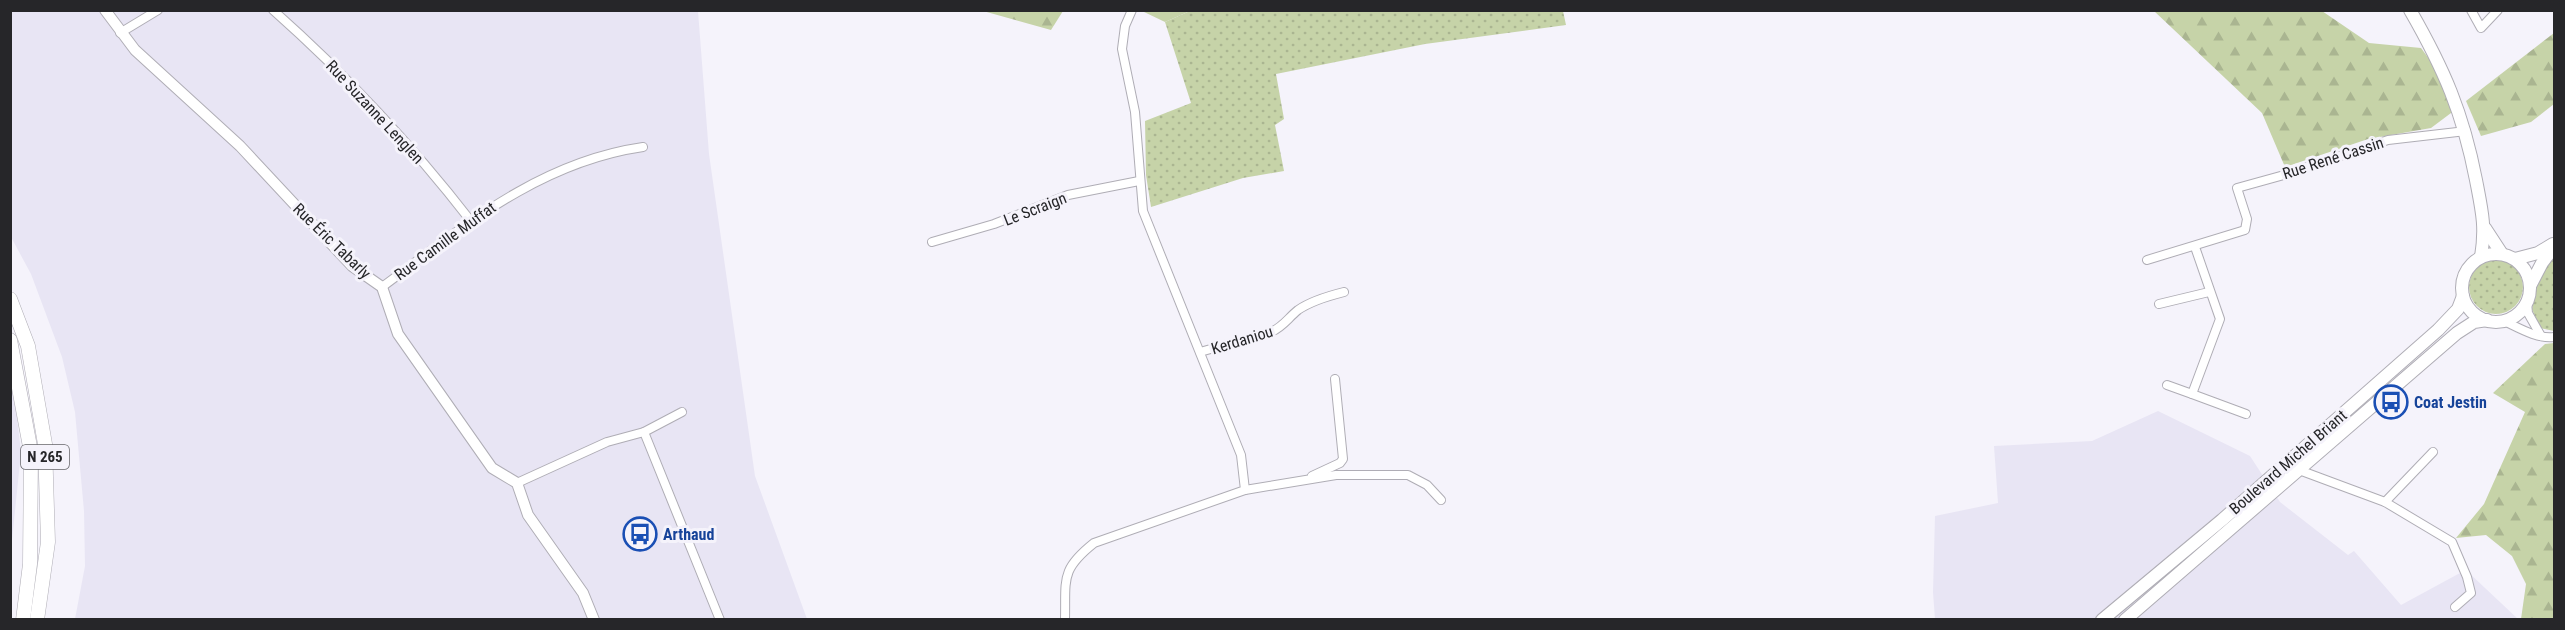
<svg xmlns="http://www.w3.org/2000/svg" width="2565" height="630" viewBox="0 0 2565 630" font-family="'Roboto Condensed',sans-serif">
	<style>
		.built { fill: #e8e5f4 }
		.grass { fill: url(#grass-dots) }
		.forest { fill: url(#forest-firs) }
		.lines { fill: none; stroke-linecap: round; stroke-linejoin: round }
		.minor-casing { stroke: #afadb5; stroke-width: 10 }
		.tertiary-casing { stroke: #afadb5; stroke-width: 12 }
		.secondary-casing { stroke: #afadb5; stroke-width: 14 }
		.trunk-casing { stroke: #afadb5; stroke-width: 15 }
		.minor { stroke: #fff; stroke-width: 8 }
		.tertiary { stroke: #fff; stroke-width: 10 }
		.secondary { stroke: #fff; stroke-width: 12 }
		.trunk { stroke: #fff; stroke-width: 14 }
		.labels { text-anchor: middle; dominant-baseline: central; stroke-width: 6; stroke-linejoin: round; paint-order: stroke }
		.shield { fill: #f5f3fb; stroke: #646468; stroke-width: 1.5 }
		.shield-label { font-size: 15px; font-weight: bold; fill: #262629 }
		.street-label { font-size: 16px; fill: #262629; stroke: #f5f3fb }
		.transit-label { font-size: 16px; font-weight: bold; fill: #164399; stroke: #f5f3fb; text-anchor: start }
	</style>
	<defs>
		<pattern id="grass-dots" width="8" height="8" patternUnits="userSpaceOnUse" patternTransform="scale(1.5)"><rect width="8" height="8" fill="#c6d3a8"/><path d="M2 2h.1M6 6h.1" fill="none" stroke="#aab591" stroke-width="1.8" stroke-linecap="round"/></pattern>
		<pattern id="forest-firs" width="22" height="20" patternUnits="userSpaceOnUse" patternTransform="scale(1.5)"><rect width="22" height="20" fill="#c6d3a8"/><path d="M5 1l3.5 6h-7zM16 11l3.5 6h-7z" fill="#aab591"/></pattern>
	</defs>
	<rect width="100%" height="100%" fill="#f5f3fb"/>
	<g class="built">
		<path d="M10,11H698L709,154L755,476L807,619H75L85,566L84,511L75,412L62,357L31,274L11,237Z"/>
		<path d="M11,367L21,452L11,550Z"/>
		<path d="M2158,411L2250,456L2280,502L2348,555L2354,551L2401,605L2460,573L2468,572L2518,619H1935L1933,592L1935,516L1998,503L1994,446L2092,441Z"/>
	</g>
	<g class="grass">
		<path d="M1190,11H1563L1566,25L1425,44L1276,74L1284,119L1275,125L1284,171L1243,178L1151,207L1146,175L1145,121L1191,103L1165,22Z"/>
		<path d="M2554,252V331L2540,328L2532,309L2537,284Z"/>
		<circle cx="2496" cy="287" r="27"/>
	</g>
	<g class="forest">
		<path d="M983,11H1063L1051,30Z"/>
		<path d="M1142,11H1190L1165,22Z"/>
		<path d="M2154,11H2322L2369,43L2421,48L2435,67L2455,110L2431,128L2368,139L2285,167L2262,113Z"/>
		<path d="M2554,33V104L2531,122L2481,136L2466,101Z"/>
		<path d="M2554,343V619H2521L2526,584L2512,556L2486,535L2456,538L2484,504L2525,412L2493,393L2545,344Z"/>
	</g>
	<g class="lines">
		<g class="minor-casing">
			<g id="minor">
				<path d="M273,10C345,74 411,144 470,220"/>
				<path d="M2471,10L2481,28L2498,10"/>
				<path d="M120,33L158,10"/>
				<path d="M932,242L994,224L1068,195L1139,181"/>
				<path d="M2195,247L2220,319L2192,394L2246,414"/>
				<path d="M2147,260L2245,230L2247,219L2237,188L2284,175L2388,140L2466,131"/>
				<path d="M382,287C463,227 539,162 643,147"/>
				<path d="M2527,303L2528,313L2541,336"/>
				<path d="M2159,304L2209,292"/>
				<path d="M2504,321C2519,328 2537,339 2554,337"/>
				<path d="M1200,352L1271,332C1283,327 1288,318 1298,310C1311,301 1328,296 1344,292"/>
				<path d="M2167,385L2192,394"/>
				<path d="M644,432L682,412"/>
				<path d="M2299,470L2385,502L2452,542L2467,577L2471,593L2455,607"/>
				<path d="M1312,476L1340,463L1343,459L1335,379"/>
				<path d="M517,483L607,442L644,432L720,620"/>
				<path d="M1245,490L1336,475H1408L1427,485L1441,500"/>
				<path d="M2385,502L2433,452"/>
				<path d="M1065,620C1066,579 1060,570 1094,543L1245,490L1241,455L1143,211L1135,112L1122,49L1125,26L1132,10"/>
			</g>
		</g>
		<g class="tertiary-casing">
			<path id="tertiary" d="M105,10L135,50L240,146L352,266L382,287L398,334L492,468L517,483L528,515L583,593L594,620"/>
		</g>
		<g class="secondary-casing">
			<g id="secondary">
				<path d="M2410,10C2444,69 2463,113 2476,180C2482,211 2486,227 2481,257"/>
				<path d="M2485,228L2502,254"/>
				<circle cx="2496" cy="288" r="34"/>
				<path d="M2515,259L2538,253L2553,244"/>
				<path d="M2530,286L2542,263L2554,247"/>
				<path d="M2102,620L2222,520L2438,330L2458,309L2463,296"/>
				<path d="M2125,620L2457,333L2474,322L2487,320"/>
			</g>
		</g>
		<g class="trunk-casing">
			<g id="trunk">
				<path d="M10,299L28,346L45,444L48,542L37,620"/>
				<path d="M10,340L31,452L30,564L23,620"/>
			</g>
		</g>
		<use href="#minor" class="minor"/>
		<use href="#tertiary" class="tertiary"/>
		<use href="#secondary" class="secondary"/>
		<use href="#trunk" class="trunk"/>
	</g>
	<defs>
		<g id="bus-ring" transform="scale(1.725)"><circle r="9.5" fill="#f5f3fb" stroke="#1a4fb4" stroke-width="1.5"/><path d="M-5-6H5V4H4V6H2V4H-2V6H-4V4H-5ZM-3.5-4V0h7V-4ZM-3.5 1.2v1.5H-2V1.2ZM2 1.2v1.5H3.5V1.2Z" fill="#1a4fb4"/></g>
	</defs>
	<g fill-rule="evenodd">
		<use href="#bus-ring" x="2391" y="402"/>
		<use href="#bus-ring" x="640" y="534"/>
	</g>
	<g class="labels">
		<rect class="shield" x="21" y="445" width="48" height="24" rx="4.5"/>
		<g class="shield-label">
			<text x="45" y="457">N 265</text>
		</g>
		<g class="street-label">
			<text transform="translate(375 112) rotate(47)">Rue Suzanne Lenglen</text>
			<text transform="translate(2333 158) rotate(-18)">Rue René Cassin</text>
			<text transform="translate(1035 209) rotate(-21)">Le Scraign</text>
			<text transform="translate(332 241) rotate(44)">Rue Éric Tabarly</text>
			<text transform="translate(445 241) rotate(-36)">Rue Camille Muffat</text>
			<text transform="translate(1242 340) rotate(-17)">Kerdaniou</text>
			<text transform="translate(2288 462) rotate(-41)">Boulevard Michel Briant</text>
		</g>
		<g class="transit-label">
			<text x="2414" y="402">Coat Jestin</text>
			<text x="663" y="534">Arthaud</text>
		</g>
	</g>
	<rect width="2565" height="630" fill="none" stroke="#262629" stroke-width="24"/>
</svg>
